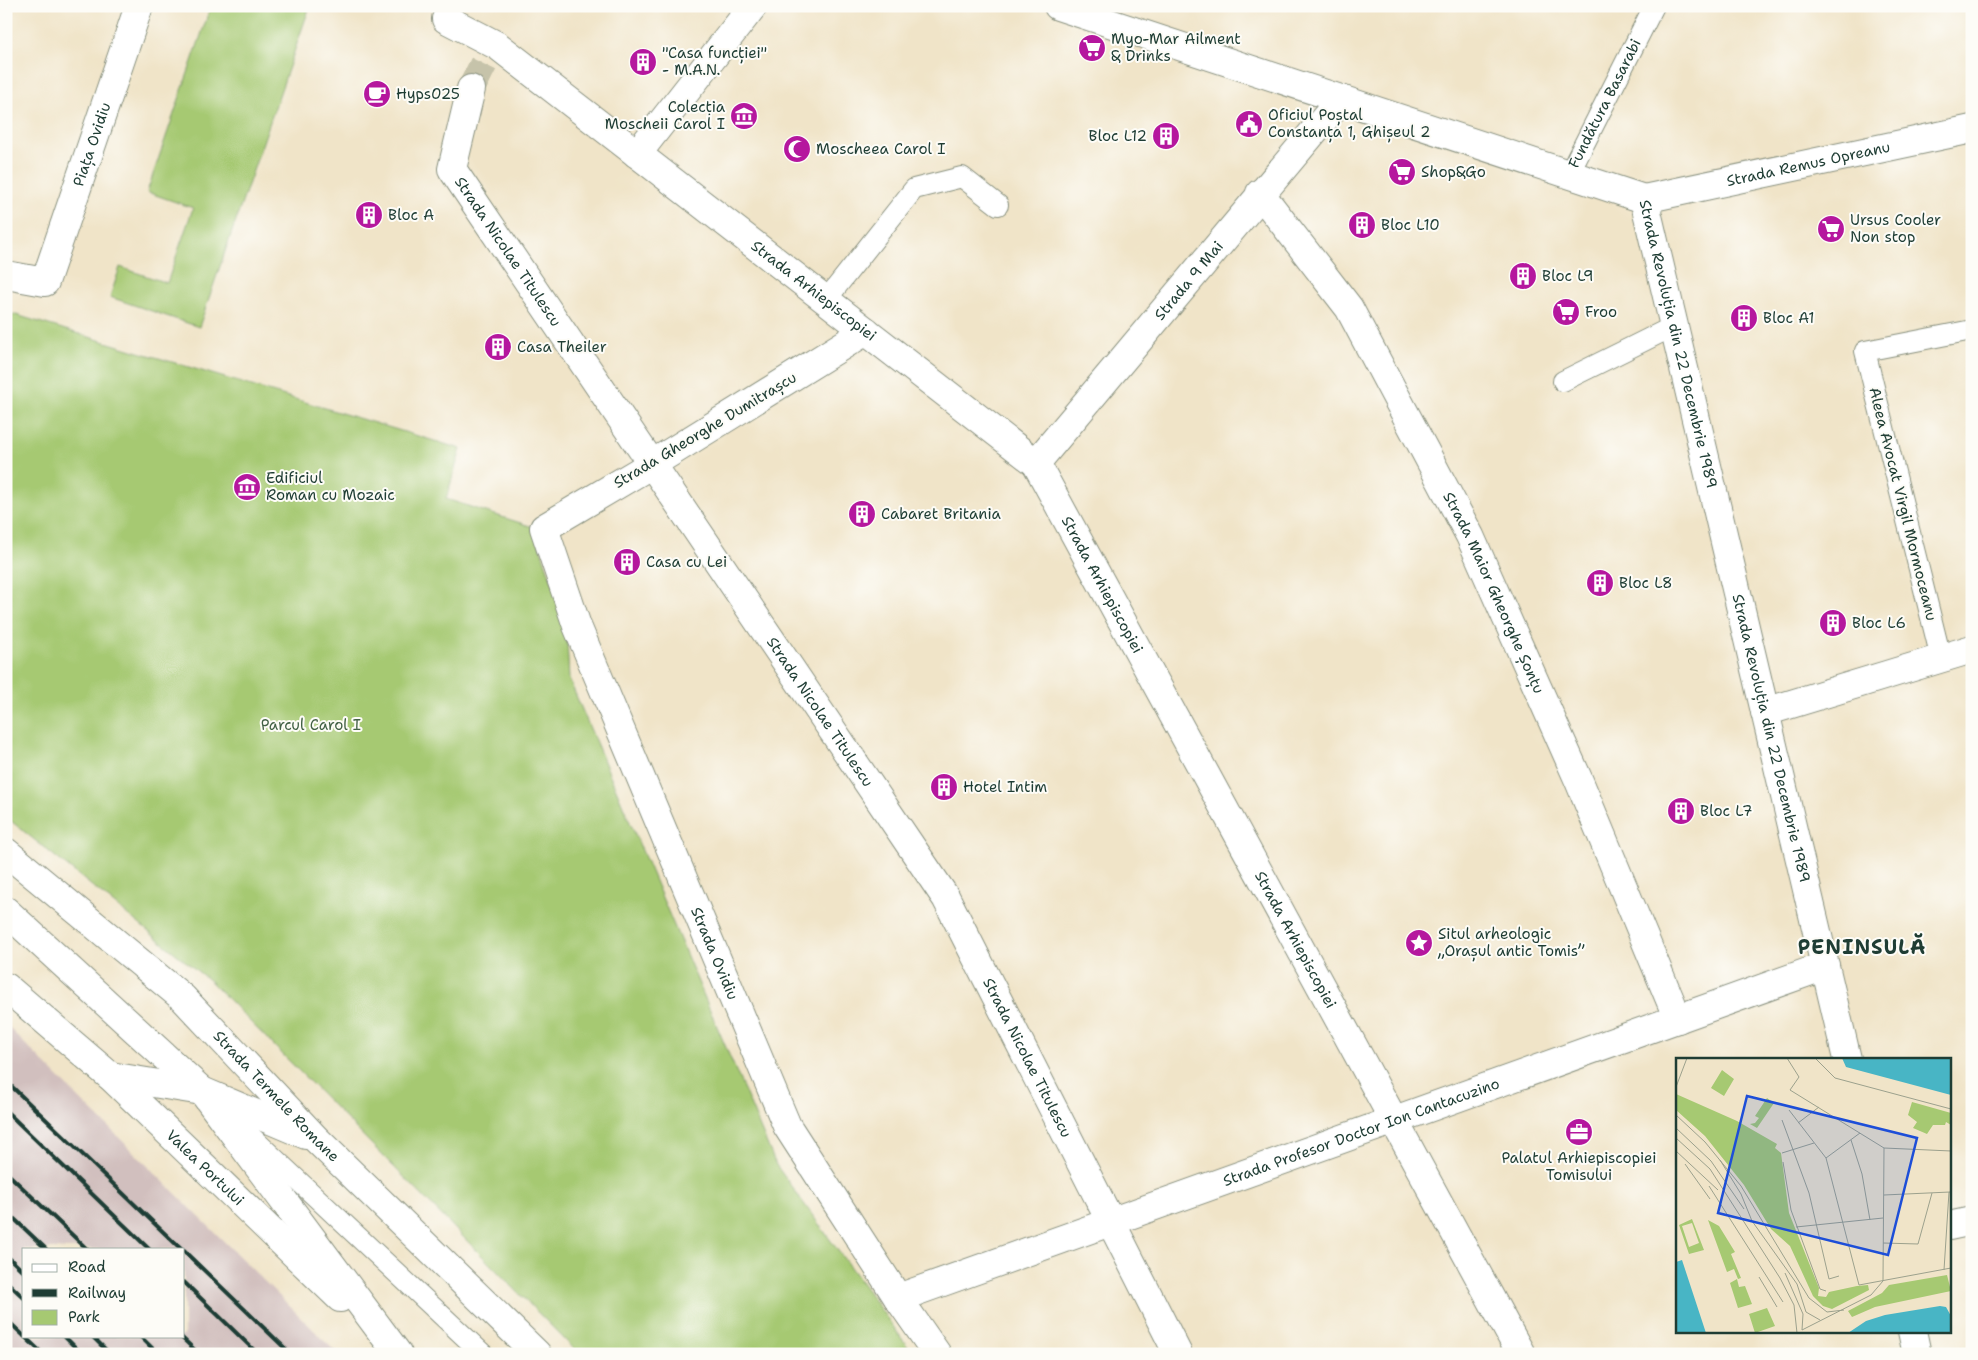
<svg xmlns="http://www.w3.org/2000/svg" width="1978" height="1360" viewBox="0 0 1978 1360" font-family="'Shantell Sans',sans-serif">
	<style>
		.industrial { fill: #d1bfbe; fill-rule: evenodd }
		.green { fill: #a6c972; stroke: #628353 }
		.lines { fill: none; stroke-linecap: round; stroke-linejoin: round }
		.street-tunnel { stroke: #c6c3aa; stroke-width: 28; stroke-dasharray: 28 14; stroke-linecap: butt }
		.lane-casing { stroke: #88907e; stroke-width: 22 }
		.street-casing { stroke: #88907e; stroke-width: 30 }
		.secondary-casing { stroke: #88907e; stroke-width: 30 }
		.lane { stroke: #fff; stroke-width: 20 }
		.street { stroke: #fff; stroke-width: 28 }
		.secondary { stroke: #fff; stroke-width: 28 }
		.rail { stroke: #1f3d34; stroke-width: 4 }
		.labels { text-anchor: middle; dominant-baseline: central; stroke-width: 4; stroke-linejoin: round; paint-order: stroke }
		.poi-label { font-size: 15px; fill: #1f3d34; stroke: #fdfcf7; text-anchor: start }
		.street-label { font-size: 15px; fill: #1f3d34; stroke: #fdfcf7 }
		.park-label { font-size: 15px; fill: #416044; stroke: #fdfcf7 }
		.district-label { font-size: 20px; font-weight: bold; letter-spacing: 1px; fill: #1f3d34; stroke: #fdfcf7 }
		.inset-road { fill: none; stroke: #9ca18d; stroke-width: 1 }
		.view { fill: #1d4ed8; fill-opacity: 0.15; stroke: #1d4ed8; stroke-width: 2.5 }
		.inset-edge { fill: none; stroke: #1f3d34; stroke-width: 2.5 }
	</style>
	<rect width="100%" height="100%" fill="#fdfcf7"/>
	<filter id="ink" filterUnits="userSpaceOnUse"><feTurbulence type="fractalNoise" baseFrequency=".02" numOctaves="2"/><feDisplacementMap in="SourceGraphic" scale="10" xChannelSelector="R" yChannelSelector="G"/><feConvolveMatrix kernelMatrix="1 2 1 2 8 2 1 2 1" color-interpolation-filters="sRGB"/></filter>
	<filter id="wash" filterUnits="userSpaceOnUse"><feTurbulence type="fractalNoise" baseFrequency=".0096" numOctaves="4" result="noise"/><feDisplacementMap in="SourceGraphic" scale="20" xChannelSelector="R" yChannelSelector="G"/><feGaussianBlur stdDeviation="1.12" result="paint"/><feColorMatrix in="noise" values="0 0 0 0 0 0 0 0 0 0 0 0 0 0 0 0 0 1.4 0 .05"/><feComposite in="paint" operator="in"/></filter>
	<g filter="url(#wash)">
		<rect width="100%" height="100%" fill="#f0e4c8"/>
		<path class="industrial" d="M6,1025L84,1103L338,1354H6ZM24,1249H184V1336H24Z"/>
		<g class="green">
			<path d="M211,6H310L199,327L110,297L120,267L167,283L193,208L147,192Z"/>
			<path d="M6,312L461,449L446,499L533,527L566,621L569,679L776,1165L913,1354H579L210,981L6,817Z"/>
		</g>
	</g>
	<g filter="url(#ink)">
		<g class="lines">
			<path class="street-tunnel" d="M471,89L485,61L498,46"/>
			<g class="lane-casing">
				<g id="lane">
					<path id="s1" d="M1569,174L1654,6"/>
					<path d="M826,300L914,189L962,177L998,205"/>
					<path d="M1563,381L1674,326"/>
					<path d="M1941,658L1865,351L1972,330"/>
					<path d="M240,1126L483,1354"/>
				</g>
			</g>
			<g class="street-casing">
				<g id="street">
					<path d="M1058,6L1644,199"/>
					<path id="s2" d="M446,19L498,46L1036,463L1521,1354"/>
					<path id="s3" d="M471,89L452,169L946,898L1178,1354"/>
					<path d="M637,154L753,6"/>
					<path id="s4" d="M1260,193L1349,308L1470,536L1579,781L1678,1019"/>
					<path id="s5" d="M1644,199L1847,1059"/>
					<path id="s6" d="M1644,199L1972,129"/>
					<path id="s7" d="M6,275L45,282L139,6"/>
					<path id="s8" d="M866,331L652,464L544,528L577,626L787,1126L898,1298L937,1354"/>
					<path id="s9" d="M1036,463L1341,99"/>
					<path d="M1765,712L1972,649"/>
					<path d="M1949,1226L1972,1221"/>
					<path id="s10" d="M898,1298L1825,966"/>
					<path d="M1912,1331L1917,1354"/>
				</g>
			</g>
			<g class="secondary-casing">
				<g id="secondary">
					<path id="s11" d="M6,852L183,998L316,1139L537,1354"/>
					<path d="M6,911L202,1091L398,1354"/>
					<path id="s12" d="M6,987L110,1076L340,1298"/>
					<path d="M110,1076L202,1091L306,1135"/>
				</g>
			</g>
			<use href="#lane" class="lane"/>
			<use href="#street" class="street"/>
			<use href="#secondary" class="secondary"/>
			<g class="rail">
				<path d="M6,1081L181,1249"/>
				<path d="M6,1111L149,1249"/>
				<path d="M6,1172L87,1249"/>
				<path d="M6,1211L46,1249"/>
				<path d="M184,1251L291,1354"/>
				<path d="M6,1255L24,1272"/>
				<path d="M6,1281L24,1298"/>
				<path d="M184,1282L258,1354"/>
				<path d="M6,1319L24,1336"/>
				<path d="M24,1336L43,1354"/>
				<path d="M64,1336L82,1354"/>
				<path d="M92,1336L110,1354"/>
				<path d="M140,1336L158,1354"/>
				<path d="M180,1336L199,1354"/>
			</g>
		</g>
	</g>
	<defs>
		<g id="supermarket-disc" transform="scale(1.4375)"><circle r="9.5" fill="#b5179e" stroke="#fdfcf7"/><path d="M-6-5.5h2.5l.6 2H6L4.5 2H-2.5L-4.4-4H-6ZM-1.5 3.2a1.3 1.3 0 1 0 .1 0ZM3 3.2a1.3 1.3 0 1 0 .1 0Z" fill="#fff"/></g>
		<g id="building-disc" transform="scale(1.4375)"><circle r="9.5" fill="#b5179e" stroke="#fdfcf7"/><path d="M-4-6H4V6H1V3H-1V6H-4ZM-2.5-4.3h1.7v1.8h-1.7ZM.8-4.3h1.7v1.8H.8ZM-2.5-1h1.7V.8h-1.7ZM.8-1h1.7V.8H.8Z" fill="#fff"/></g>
		<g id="cafe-disc" transform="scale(1.4375)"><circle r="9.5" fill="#b5179e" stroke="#fdfcf7"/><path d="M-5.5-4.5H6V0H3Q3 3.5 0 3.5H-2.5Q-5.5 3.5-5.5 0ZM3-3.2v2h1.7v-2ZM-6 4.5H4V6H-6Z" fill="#fff"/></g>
		<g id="museum-disc" transform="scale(1.4375)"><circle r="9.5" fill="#b5179e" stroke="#fdfcf7"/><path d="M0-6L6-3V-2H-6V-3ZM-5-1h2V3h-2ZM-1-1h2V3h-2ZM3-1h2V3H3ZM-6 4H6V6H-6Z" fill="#fff"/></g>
		<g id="civic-disc" transform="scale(1.4375)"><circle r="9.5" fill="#b5179e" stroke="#fdfcf7"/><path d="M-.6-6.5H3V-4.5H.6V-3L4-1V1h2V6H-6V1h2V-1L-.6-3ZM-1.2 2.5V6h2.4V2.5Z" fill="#fff"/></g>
		<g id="mosque-disc" transform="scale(1.4375)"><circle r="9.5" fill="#b5179e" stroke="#fdfcf7"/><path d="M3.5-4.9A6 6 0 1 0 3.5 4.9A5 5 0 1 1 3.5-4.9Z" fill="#fff"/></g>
		<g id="sight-disc" transform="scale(1.4375)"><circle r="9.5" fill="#b5179e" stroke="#fdfcf7"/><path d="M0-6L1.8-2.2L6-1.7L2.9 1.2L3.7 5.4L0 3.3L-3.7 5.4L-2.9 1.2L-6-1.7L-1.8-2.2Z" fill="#fff"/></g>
		<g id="office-disc" transform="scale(1.4375)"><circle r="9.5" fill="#b5179e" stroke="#fdfcf7"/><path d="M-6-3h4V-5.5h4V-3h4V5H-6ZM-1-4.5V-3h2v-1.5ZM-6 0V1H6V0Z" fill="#fff"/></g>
	</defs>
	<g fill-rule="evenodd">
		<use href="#supermarket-disc" x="1092" y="48"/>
		<use href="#building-disc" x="643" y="62"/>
		<use href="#cafe-disc" x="377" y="94"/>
		<use href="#museum-disc" x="744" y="116"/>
		<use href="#civic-disc" x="1249" y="124"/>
		<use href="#building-disc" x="1166" y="136"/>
		<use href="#mosque-disc" x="797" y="149"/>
		<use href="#supermarket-disc" x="1402" y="172"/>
		<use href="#building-disc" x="369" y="215"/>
		<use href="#building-disc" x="1362" y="225"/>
		<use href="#supermarket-disc" x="1831" y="229"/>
		<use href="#building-disc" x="1523" y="276"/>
		<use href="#supermarket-disc" x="1566" y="312"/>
		<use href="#building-disc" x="1744" y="318"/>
		<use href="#building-disc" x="498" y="347"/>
		<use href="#museum-disc" x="247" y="487"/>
		<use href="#building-disc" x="862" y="514"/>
		<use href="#building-disc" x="627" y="562"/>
		<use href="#building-disc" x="1600" y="583"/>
		<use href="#building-disc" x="1833" y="623"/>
		<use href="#building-disc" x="944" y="787"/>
		<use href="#building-disc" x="1681" y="811"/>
		<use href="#sight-disc" x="1419" y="943"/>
		<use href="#office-disc" x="1579" y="1132"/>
	</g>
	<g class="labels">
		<g class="poi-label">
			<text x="1111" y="39">Myo-Mar Ailment<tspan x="1111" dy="17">&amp; Drinks</tspan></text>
			<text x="662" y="53">"Casa funcției"<tspan x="662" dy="17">- M.A.N.</tspan></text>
			<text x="396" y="94">Hyps025</text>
			<text x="725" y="107" text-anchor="end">Colecția<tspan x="725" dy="17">Moscheii Carol I</tspan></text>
			<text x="1268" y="115">Oficiul Poștal<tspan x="1268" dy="17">Constanța 1, Ghișeul 2</tspan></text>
			<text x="1147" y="136" text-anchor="end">Bloc L12</text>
			<text x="816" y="149">Moscheea Carol I</text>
			<text x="1421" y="172">Shop&amp;Go</text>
			<text x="388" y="215">Bloc A</text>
			<text x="1850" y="220">Ursus Cooler<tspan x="1850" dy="17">Non stop</tspan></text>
			<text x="1381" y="225">Bloc L10</text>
			<text x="1542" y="276">Bloc L9</text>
			<text x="1585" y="312">Froo</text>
			<text x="1763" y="318">Bloc A1</text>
			<text x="517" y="347">Casa Theiler</text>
			<text x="266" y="478">Edificiul<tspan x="266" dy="17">Roman cu Mozaic</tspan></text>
			<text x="881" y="514">Cabaret Britania</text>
			<text x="646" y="562">Casa cu Lei</text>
			<text x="1619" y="583">Bloc L8</text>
			<text x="1852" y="623">Bloc L6</text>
			<text x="963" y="787">Hotel Intim</text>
			<text x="1700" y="811">Bloc L7</text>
			<text x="1438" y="934">Situl arheologic<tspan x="1438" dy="17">„Orașul antic Tomis”</tspan></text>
			<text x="1579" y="1158" text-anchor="middle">Palatul Arhiepiscopiei<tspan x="1579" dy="17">Tomisului</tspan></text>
		</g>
		<g class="street-label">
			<text stroke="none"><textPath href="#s1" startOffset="79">Fundătura Basarabi</textPath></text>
			<text stroke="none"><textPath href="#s7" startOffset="185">Piața Ovidiu</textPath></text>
			<text stroke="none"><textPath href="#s6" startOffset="168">Strada Remus Opreanu</textPath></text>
			<text stroke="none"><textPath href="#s3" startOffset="182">Strada Nicolae Titulescu</textPath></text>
			<text stroke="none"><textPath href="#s9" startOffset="238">Strada 9 Mai</textPath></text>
			<text stroke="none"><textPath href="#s2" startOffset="458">Strada Arhiepiscopiei</textPath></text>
			<text stroke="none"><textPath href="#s5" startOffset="149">Strada Revoluția din 22 Decembrie 1989</textPath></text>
			<text transform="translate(705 430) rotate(-31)">Strada Gheorghe Dumitrașcu</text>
			<text transform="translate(1903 504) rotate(76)">Aleea Avocat Virgil Mormoceanu</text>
			<text stroke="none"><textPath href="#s2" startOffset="878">Strada Arhiepiscopiei</textPath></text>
			<text stroke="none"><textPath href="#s4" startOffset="465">Strada Maior Gheorghe Șonțu</textPath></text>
			<text stroke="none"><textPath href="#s3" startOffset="738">Strada Nicolae Titulescu</textPath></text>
			<text stroke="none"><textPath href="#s5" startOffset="554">Strada Revoluția din 22 Decembrie 1989</textPath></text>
			<text stroke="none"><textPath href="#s2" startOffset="1282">Strada Arhiepiscopiei</textPath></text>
			<text stroke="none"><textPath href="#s8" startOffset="836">Strada Ovidiu</textPath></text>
			<text stroke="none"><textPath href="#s3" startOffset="1142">Strada Nicolae Titulescu</textPath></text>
			<text stroke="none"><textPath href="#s11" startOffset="365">Strada Termele Romane</textPath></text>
			<text stroke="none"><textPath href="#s10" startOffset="492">Strada Profesor Doctor Ion Cantacuzino</textPath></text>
			<text stroke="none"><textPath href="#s12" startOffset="269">Valea Portului</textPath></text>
		</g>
		<g class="park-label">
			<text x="311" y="725">Parcul Carol I</text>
		</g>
		<g class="district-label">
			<text x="1862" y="947">PENINSULĂ</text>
		</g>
	</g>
	<g transform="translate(1676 1058)">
		<rect width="275" height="275" fill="#f0e4c8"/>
		<path d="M46,12L58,21L48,38L35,30ZM0,36L61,63L101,86L99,90L105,95L113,155L143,230L142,238L150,239L153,234L181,228L192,227L193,232L156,251L147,248L137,238L114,188L95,171L68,127L29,78L0,52ZM91,40L98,45L81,70L74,66L79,65L83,60L79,58ZM236,44L275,55V67L270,64L269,67H257L251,76L237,70L241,64L232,57ZM16,161L28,192L13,196L3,167ZM16,165L23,185L13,189L6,168ZM32,162L43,168L59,194L55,196L65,220L62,221L58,211L51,214ZM271,217L275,233L199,249L176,259L172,253L206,235L213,227ZM61,221L63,229L69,228L76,246L62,250L54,225ZM91,250L99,268L79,275L73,256Z" fill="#a6c972" fill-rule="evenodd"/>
		<path d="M166,0H275V37L170,9ZM6,202L30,275H0V204ZM264,248L270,249L275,258V275H172L190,263L209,257Z" fill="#48b5c5"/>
		<path class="inset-road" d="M111,0L123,19L114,32L208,90M139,0L159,20L275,51M0,29L11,0M113,52L150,100L183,227L275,210M0,57L29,84L65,128L133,240L151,254L168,252M106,62L133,135L153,221L163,218M122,65L143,49M0,70L35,103L68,151M0,80L34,111L104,220L118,247L121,275M175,82L186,116L194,162M208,90L275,93M0,93L42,132M106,95L138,85M150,100L184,75M44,102L65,136L76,163L121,226L130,254L144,262M107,104L115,152L144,231L150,233M9,106L34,141M33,128L107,244M208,137L274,134M120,169L207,160M207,185L242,186L256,135M268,212L273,134M109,215L127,256L126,272M83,219L101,249M207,223L208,90M126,272L195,237L207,223"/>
		<path class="view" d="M71,38L241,80L212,197L42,155Z"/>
		<rect width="275" height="275" class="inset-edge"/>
	</g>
	<rect width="1978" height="1360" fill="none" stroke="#fdfcf7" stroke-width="25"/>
	<rect x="22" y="1248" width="162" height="90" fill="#fdfcf7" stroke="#a4b0a9"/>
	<rect x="32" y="1264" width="25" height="8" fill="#ffffff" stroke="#a4b0a9"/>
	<text x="68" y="1272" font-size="15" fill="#1f3d34">Road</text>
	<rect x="32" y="1289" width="25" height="8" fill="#1f3d34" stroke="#a4b0a9"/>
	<text x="68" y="1298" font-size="15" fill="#1f3d34">Railway</text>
	<rect x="32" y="1310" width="25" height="15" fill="#a6c972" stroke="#a4b0a9"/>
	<text x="68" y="1322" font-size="15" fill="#1f3d34">Park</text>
</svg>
